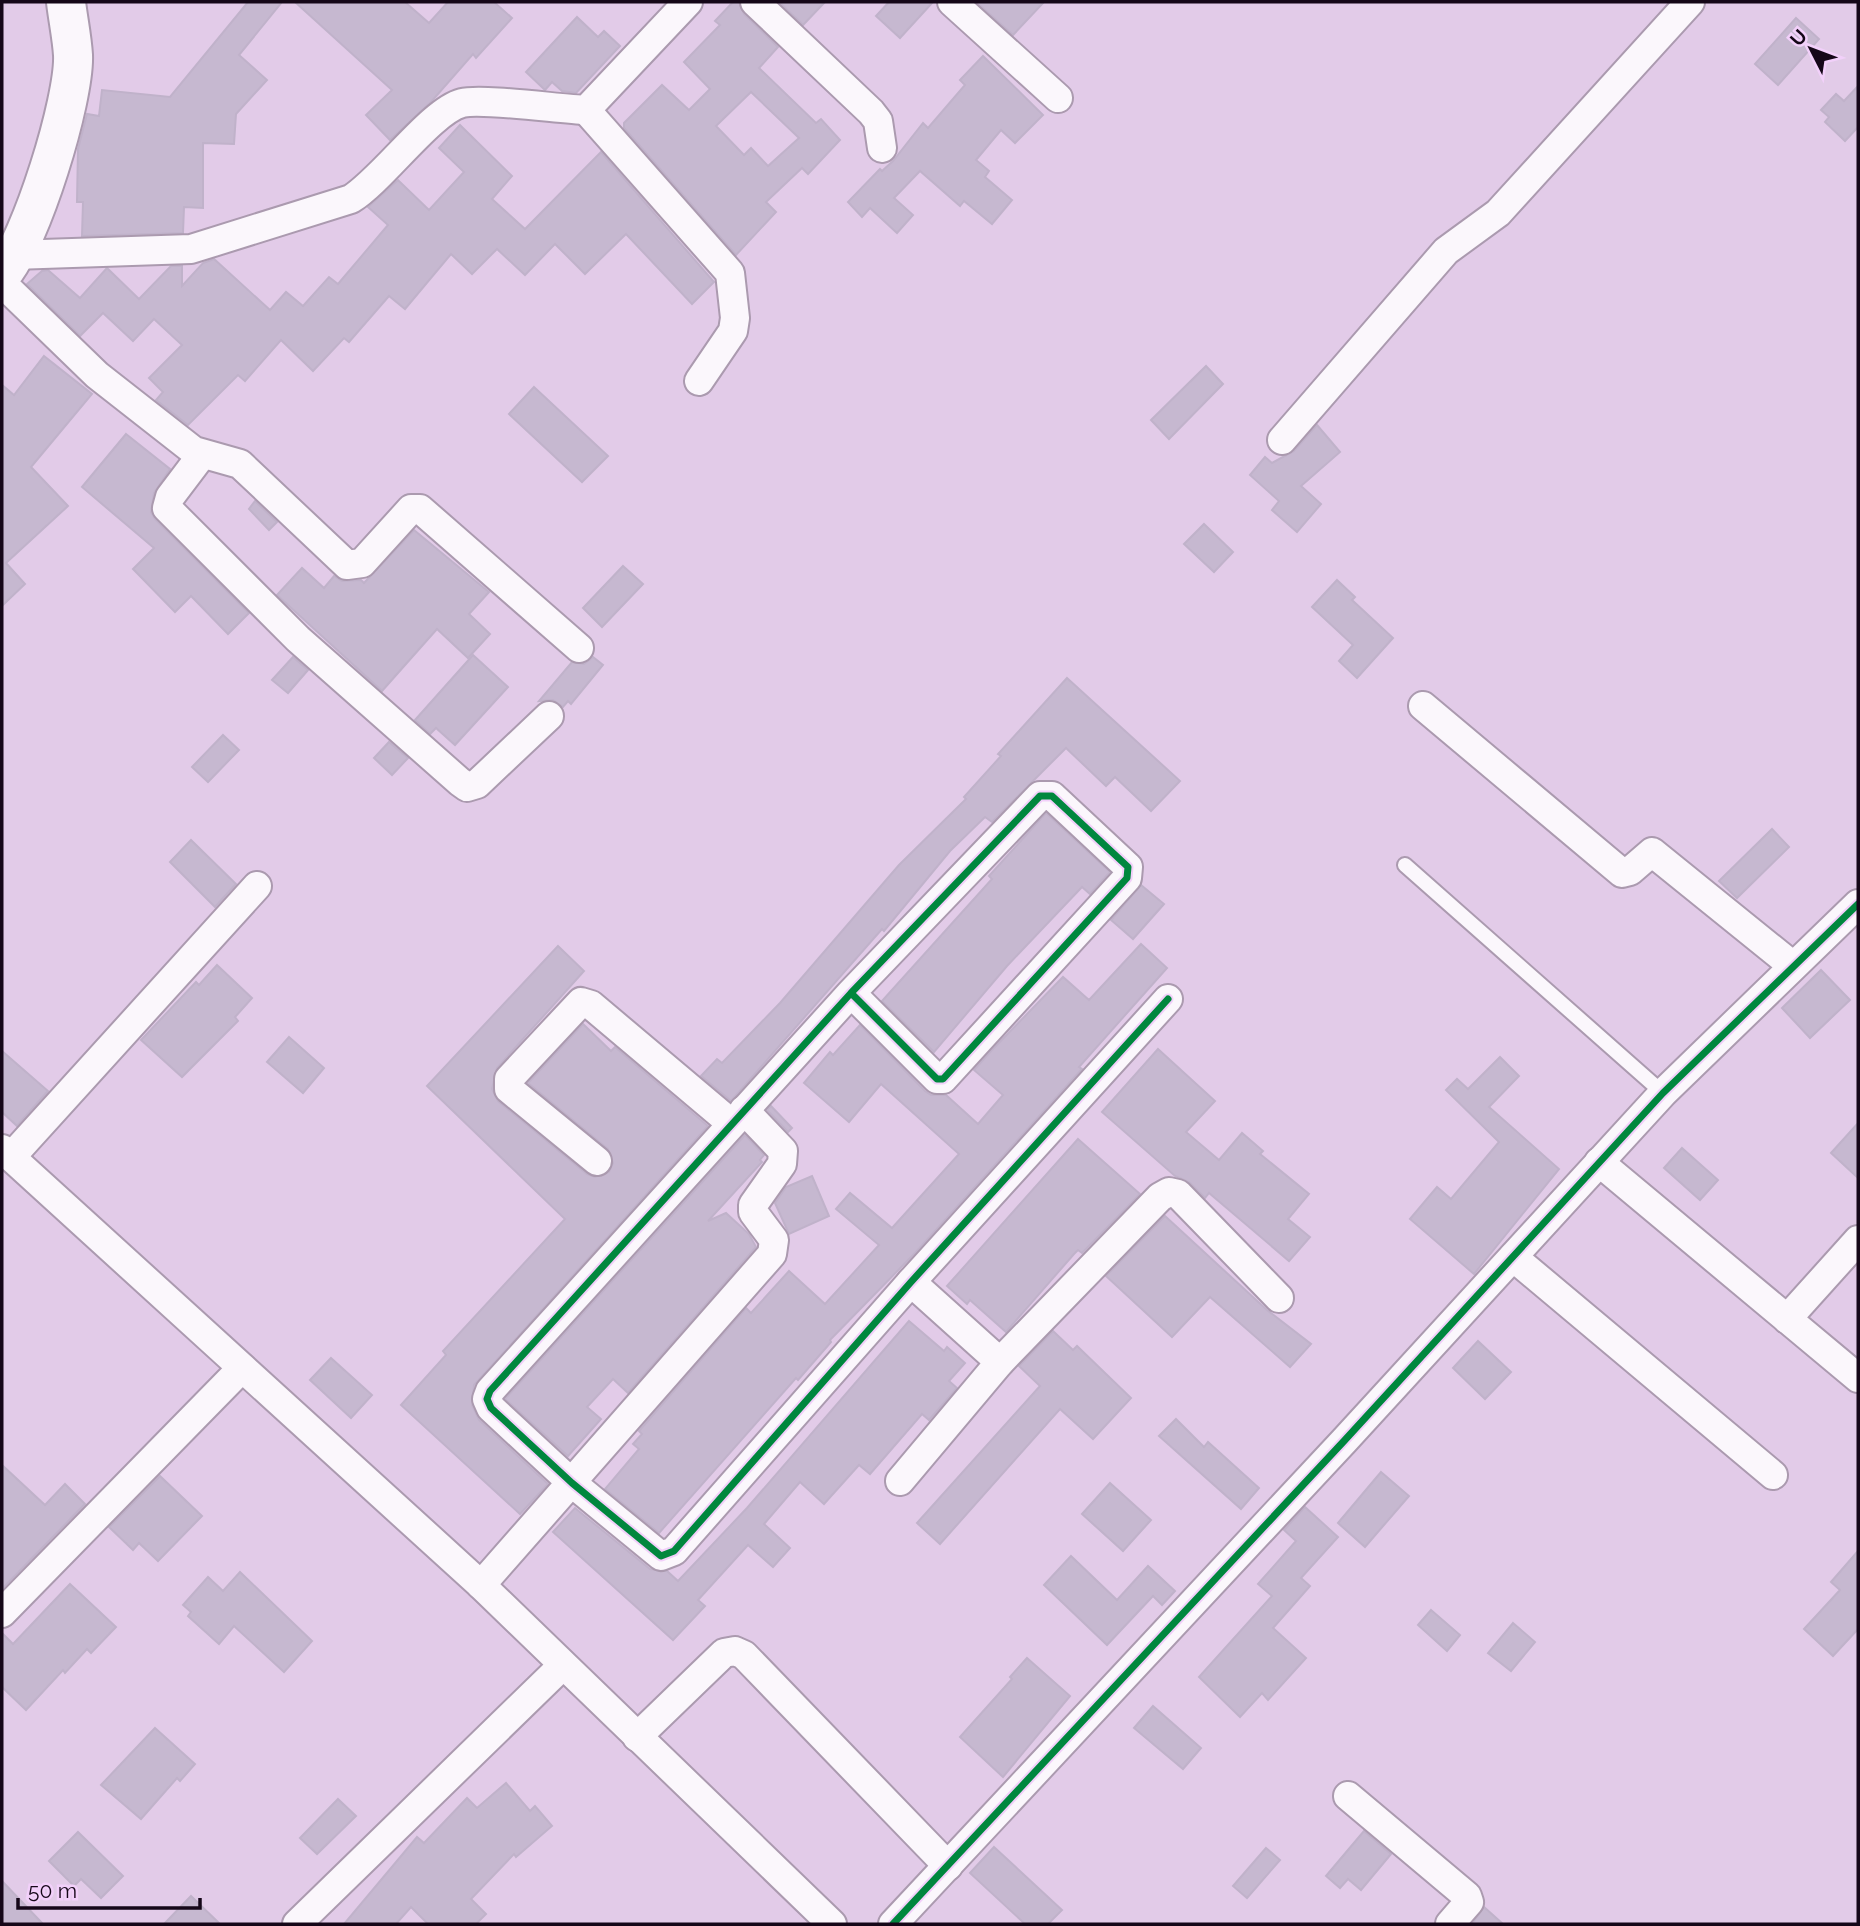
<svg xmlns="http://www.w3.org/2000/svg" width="1860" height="1926" viewBox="0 0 1860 1926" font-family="Raleway,sans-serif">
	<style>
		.building { fill: #c6b8d0; stroke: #c0b2ca; stroke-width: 2; fill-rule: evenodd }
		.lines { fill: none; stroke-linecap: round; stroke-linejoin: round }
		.lane-casing { stroke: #ab9aaf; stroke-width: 18 }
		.street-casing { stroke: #ab9aaf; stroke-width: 32 }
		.secondary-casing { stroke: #ab9aaf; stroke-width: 42 }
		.lane { stroke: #fbf7fc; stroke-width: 14 }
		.street { stroke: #fbf7fc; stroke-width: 28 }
		.secondary { stroke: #fbf7fc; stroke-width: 38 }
		.cycleway-casing { stroke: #f2d0fa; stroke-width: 11 }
		.cycleway { stroke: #00873e; stroke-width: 7 }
	</style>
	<rect width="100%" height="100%" fill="#e2cbe8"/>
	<g class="building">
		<path d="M248,2H282L239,55L267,80L236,114L234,144L203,143V208L184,207L183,233L82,236L83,202H77L78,149L87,114L99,116L102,90L170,97Z"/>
		<path d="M295,2H405L429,23L448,2H494L512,18L476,58L473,54L431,102L390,140L366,115L392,90Z"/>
		<path d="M733,2H739L744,14L778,47L759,68L816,123L821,119L840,140L808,174L802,168L766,202L776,212L736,255L624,128V123L662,85L689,110L710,89L684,62L720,25L715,21ZM751,92L799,138L768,166L751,148L744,155L716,126Z"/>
		<path d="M779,2H825L803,25Z"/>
		<path d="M889,2H933L900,38L876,16Z"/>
		<path d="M976,2H1044L1013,35Z"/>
		<path d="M577,17L598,37L604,31L620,46L576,93L562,91L552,82L545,90L526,72Z"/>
		<path d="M1796,18L1819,39L1778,85L1755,64Z"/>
		<path d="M983,56L1043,115L1015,143L1001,130L976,160L989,171L985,177L1012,200L992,224L964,201L960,206L920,171L894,198L913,215L897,233L870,208L862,217L848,202L880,169L882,171L893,161L923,123L928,128L965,85L960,80Z"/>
		<path d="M1858,86V127L1845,141L1825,122L1829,117L1821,110L1836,94L1844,101Z"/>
		<path d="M460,125L512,176L492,199L525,229L601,152L714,282L692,304L626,234L585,274L555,244L525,275L497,249L472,274L451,254L405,309L389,296L349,342L344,338L313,371L281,340L245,381L238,375L188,425L156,400L163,392L149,378L182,345L154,319L133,341L103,313L80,336L27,284L42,271L48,270L80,298L107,268L139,299L171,266H182V286L203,263L214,259L270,310L286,292L303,306L329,277L338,284L388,225L368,207L398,180L429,210L464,172L439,148Z"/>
		<path d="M44,356L92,394L31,467L68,506L6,563L25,584L2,606V385L14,395Z"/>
		<path d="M1206,366L1223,384L1169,439L1151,420Z"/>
		<path d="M534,387L608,456L582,482L509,414Z"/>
		<path d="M1317,425L1340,452L1301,486L1321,504L1297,532L1272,510L1279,501L1250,475L1265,457L1272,463L1294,451Z"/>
		<path d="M126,434L170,469L154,493L151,512L155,519L249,613L228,634L191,596L175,612L133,569L154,548L82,487Z"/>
		<path d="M255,501L277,522L269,530L249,509Z"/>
		<path d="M1204,524L1233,552L1214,572L1184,544Z"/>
		<path d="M414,530L489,592L469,614L490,634L468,658L437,629L382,691L277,595L302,568L324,588L334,576L342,581L361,580L364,583Z"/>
		<path d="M623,566L643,584L602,627L583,608Z"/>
		<path d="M1337,580L1355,597L1352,600L1393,638L1357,678L1339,661L1353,645L1312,607Z"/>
		<path d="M473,655L508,687L455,745L436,728L430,734L415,720Z"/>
		<path d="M293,657L308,670L288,693L272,680Z"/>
		<path d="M593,657L603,665L571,704L568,701L563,707L553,700L539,701L572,662L584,664Z"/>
		<path d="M1067,678L1180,781L1151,811L1115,777L1106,786L1066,748L992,822L985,817L950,851L884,931L882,929L731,1101L701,1076L717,1059L722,1063L780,1003L899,865L966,799L964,797L1001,756L998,754Z"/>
		<path d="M223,735L239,750L208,782L192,767Z"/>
		<path d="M389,742L408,758L392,775L374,758Z"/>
		<path d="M1046,813L1110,872L1090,894L1082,887L1007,966L934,1052L882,1001L992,879L989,876Z"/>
		<path d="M1772,829L1789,847L1737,898L1719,881Z"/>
		<path d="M191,840L236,884L215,907L170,862Z"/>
		<path d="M1141,885L1164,904L1133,939L1111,920Z"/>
		<path d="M1141,944L1167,968L1079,1067L1082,1069L915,1253L830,1340L831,1342L798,1380L796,1378L659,1533L605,1489L639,1449L633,1444L642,1434L639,1431L746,1308L751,1313L789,1271L825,1304L879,1245L836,1209L850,1193L892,1228L959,1154L881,1084L849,1122L804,1083L830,1052L833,1055L860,1025L925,1091L931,1095H946L978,1124L1003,1095L974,1070L991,1051L1063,977L1089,1000Z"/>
		<path d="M558,946L584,971L497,1068L492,1089L498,1101L587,1174L595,1177L609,1172L613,1163L608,1149L528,1083L583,1024L611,1051L615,1047L708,1126L474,1385L472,1405L479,1420L548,1484L520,1514L401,1405L446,1355L443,1351L565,1219L427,1086Z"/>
		<path d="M217,965L252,998L235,1017L238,1021L182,1077L141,1040L196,982L199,985Z"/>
		<path d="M1821,970L1850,1000L1810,1038L1782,1008Z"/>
		<path d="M289,1037L324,1068L303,1093L267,1062Z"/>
		<path d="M1158,1049L1215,1101L1186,1132L1219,1160L1242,1133L1263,1151L1260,1154L1309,1194L1288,1219L1310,1237L1289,1261L1209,1193L1205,1198L1189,1182L1175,1176L1102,1112Z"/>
		<path d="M2,1051L48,1091L17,1126L2,1112Z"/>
		<path d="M1500,1057L1519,1076L1489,1107L1559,1169L1474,1274L1410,1219L1437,1187L1451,1199L1499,1142L1446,1090L1457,1079L1468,1089Z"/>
		<path d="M771,1106L792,1128L788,1132L767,1110Z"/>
		<path d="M1858,1123V1178L1831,1153Z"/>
		<path d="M745,1135L764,1155L760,1160L762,1162L708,1221L726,1213L749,1234L756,1247L628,1393L613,1379L587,1407L601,1419L568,1456L505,1399Z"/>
		<path d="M1078,1139L1140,1194L1082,1253L1078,1250L1074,1254L1006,1332L970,1300L967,1304L947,1286Z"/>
		<path d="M1682,1148L1718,1180L1700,1200L1664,1168Z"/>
		<path d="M812,1176L829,1216L789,1234L775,1203L786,1187Z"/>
		<path d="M1165,1216L1267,1310L1311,1344L1290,1367L1210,1297L1172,1337L1106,1276Z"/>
		<path d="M909,1321L944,1351L947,1347L965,1363L949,1381L957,1388L929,1420L922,1414L870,1474L859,1465L824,1504L800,1482L764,1524L790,1548L773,1567L748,1545L698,1600L705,1606L673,1640L553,1532L575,1508L650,1569L667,1571L678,1581L747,1508Z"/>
		<path d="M1053,1331L1073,1350L1077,1346L1131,1398L1093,1439L1060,1409L940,1544L917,1523L1040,1386L1019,1366Z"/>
		<path d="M1478,1341L1511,1372L1485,1399L1453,1368Z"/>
		<path d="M331,1358L372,1395L351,1418L310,1380Z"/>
		<path d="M1176,1419L1204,1447L1208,1442L1259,1488L1241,1509L1159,1436Z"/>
		<path d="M2,1465L45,1505L65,1484L85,1504L2,1589Z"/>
		<path d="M1381,1472L1409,1496L1365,1547L1338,1523Z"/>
		<path d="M160,1476L202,1516L158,1561L139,1543L133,1550L109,1527Z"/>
		<path d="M1110,1483L1151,1520L1123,1551L1082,1514Z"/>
		<path d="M1305,1507L1338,1537L1301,1578L1310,1586L1273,1628L1306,1658L1268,1700L1262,1693L1240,1717L1199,1677L1272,1596L1258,1584L1296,1541L1284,1530Z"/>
		<path d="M1858,1551V1629L1833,1656L1804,1629L1840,1590L1831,1582Z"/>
		<path d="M1071,1556L1117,1600L1148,1566L1175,1591L1162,1605L1153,1596L1107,1645L1044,1585Z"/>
		<path d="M240,1572L312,1641L284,1672L234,1626L219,1644L188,1616L191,1612L183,1605L208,1577L223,1591Z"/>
		<path d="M70,1584L116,1627L91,1653L87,1649L65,1673L63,1670L26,1710L2,1687V1633L13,1644Z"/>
		<path d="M1431,1610L1460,1635L1447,1651L1418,1625Z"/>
		<path d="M1513,1623L1535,1642L1511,1671L1488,1653Z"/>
		<path d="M1027,1658L1070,1696L1003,1777L960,1737L1012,1679L1010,1677Z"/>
		<path d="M1153,1706L1201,1748L1183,1769L1134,1728Z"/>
		<path d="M155,1728L195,1764L180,1781L177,1778L141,1819L101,1785Z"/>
		<path d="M506,1783L530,1811L535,1806L552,1826L516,1857L514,1854L471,1899L486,1914L476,1924H428L411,1907L396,1924H344L417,1837L424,1843L467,1798L477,1808Z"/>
		<path d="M338,1799L356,1816L317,1854L300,1838Z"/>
		<path d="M1364,1831L1391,1854L1361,1890L1348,1879L1340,1888L1326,1876Z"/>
		<path d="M78,1832L123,1876L101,1898L81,1879L74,1886L49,1861Z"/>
		<path d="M994,1847L1062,1910L1048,1924H1025L970,1873Z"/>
		<path d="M1266,1848L1280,1860L1247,1898L1233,1886Z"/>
		<path d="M2,1881L43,1924H2Z"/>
		<path d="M191,1896L220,1924H164Z"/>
		<path d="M1484,1907L1503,1924H1472Z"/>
	</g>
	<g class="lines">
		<g class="lane-casing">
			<path id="lane" d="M1405,865L1663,1093"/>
		</g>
		<g class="street-casing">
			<g id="street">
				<path d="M755,2L871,112L878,121L882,148"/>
				<path d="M952,2L1058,98"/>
				<path d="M586,110L730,273L735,318L733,331L699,381"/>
				<path d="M13,255L191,249L351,199C383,179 431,111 462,103C482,98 560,109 586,110L688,2"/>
				<path d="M2,283L97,375L194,451L240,464L347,565L362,563L411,509H420L579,648"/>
				<path d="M1282,440L1446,251L1498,213L1690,2"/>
				<path d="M201,456L170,497L167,508L298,639L460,782L467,787L477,784L549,716"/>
				<path d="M1423,706L1622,873L1630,871L1652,852L1793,966"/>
				<path d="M851,993L937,1079H943L1127,878L1128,867L1052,796H1040L851,993L490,1391L487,1399L491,1408L572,1483L661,1556L674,1551L911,1282L1168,999"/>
				<path d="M2,1149L481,1585L832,1924"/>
				<path d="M11,1157L257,886"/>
				<path d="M597,1161L509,1089V1079L581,1002L591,1005L731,1123"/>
				<path d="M1599,1162L1858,1378"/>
				<path d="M1513,1257L1773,1475"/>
				<path d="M911,1282L1000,1362"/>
				<path d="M1787,1319L1858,1240"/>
				<path d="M900,1481L1000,1362L1160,1197L1169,1192L1178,1194L1279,1298"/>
				<path d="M481,1585L772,1254L774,1240L753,1212V1205L782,1164L783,1151L744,1110"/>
				<path d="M2,1613L242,1368"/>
				<path d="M637,1737L724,1653L735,1651L744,1655L948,1866"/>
				<path d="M1348,1796L1467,1896L1469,1902L1450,1924"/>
				<path d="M297,1924L562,1666"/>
				<path d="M893,1924L1344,1441L1663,1093L1858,904"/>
			</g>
		</g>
		<g class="secondary-casing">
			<path id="secondary" d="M2,274C31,241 75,99 73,55C72,38 68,19 66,2"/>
		</g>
		<use href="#lane" class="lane"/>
		<use href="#street" class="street"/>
		<use href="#secondary" class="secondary"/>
		<g class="cycleway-casing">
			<g id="cycleway">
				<path d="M851,993L937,1079H943L1127,878L1128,867L1052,796H1040L851,993L490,1391L487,1399L491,1408L572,1483L661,1556L674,1551L911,1282L1168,999"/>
				<path d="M893,1924L1344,1441L1663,1093L1858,904"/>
			</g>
		</g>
		<use href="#cycleway" class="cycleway"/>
	</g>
	<rect width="1860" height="1926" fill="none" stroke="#150718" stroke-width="7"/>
	<g transform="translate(1811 49) rotate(312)" stroke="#f2d0fa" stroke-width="5" paint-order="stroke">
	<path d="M0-5L12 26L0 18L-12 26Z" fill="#150718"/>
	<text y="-10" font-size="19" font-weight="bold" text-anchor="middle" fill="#150718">U</text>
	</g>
	<path d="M18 1898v10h182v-10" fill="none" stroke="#150718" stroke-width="3.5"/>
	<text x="28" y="1898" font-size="21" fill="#150718" stroke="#f2d0fa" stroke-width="5" paint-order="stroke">50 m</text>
</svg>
